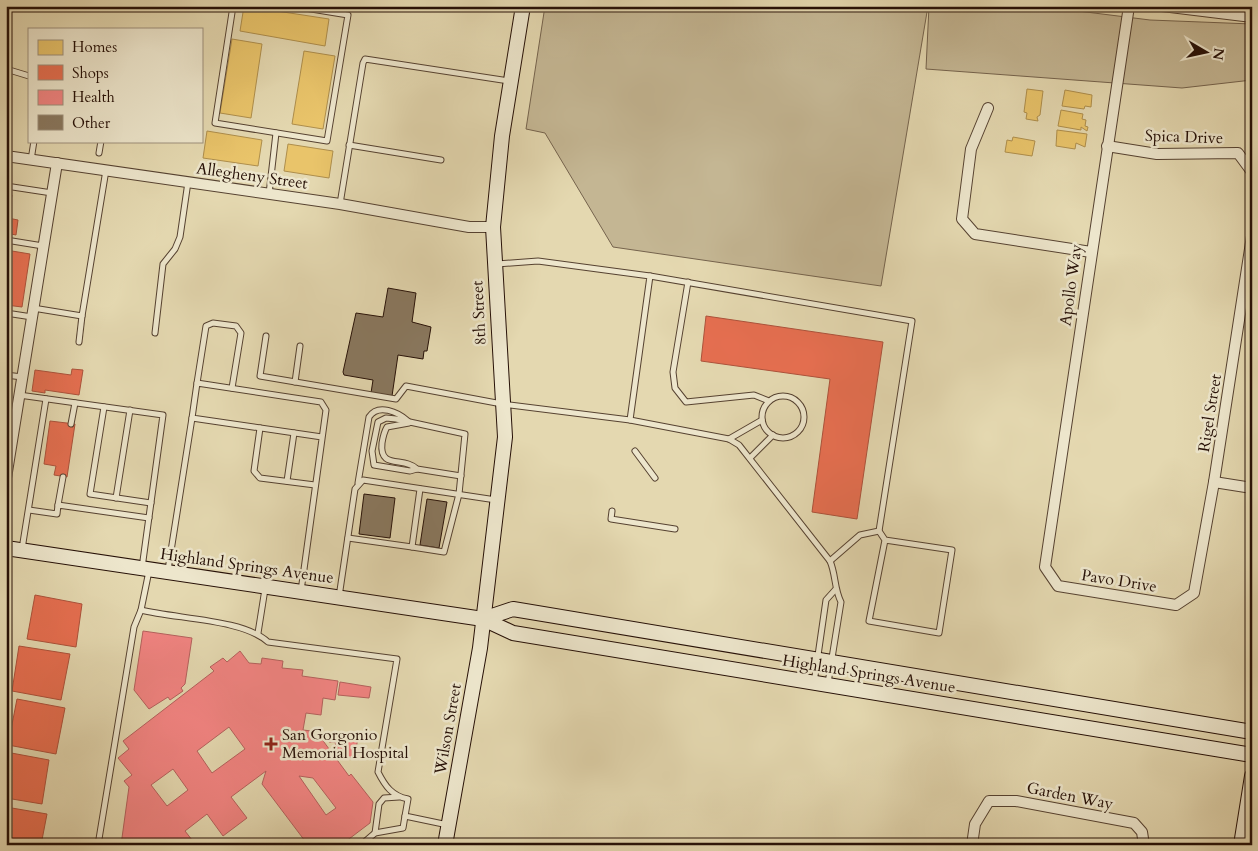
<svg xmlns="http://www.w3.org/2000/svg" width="1258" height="851" viewBox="0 0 1258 851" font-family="Cardo,serif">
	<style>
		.green { fill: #c4b693; stroke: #75634d }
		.homes { fill: #e9c46a; stroke: #ae8e4c }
		.shops { fill: #e76f51; stroke: #ad523b }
		.health { fill: #f28482; stroke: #b5615d; fill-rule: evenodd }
		.building { fill: #89785f; stroke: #261007 }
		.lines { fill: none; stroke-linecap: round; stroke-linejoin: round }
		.lane-casing { stroke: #564231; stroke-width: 7 }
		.street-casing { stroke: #564231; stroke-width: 12 }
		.secondary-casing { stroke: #261007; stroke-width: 16 }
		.lane { stroke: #ede6cc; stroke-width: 5 }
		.street { stroke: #ede6cc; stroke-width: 10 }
		.secondary { stroke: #ede6cc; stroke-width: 14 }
		.poi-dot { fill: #8f2418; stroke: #ede6cc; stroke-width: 2 }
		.labels { text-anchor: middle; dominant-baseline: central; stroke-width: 5; stroke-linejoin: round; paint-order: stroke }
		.street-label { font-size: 16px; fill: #261007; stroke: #ede6cc }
		.poi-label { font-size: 16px; fill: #261007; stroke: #ede6cc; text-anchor: start }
	</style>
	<rect width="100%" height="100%" fill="#e4d8b0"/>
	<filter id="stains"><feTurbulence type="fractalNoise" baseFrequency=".004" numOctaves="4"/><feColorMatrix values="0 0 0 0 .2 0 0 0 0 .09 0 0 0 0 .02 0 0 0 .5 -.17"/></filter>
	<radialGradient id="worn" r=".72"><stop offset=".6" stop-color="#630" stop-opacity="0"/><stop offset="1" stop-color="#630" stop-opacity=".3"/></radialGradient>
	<g class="green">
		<path d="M545,6H928L881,286L613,247L545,133L526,129Z"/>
		<path d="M929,6H1038L1150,20L1252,24V80L1182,88L926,69Z"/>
	</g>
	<g class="homes">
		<path d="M244,6L329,19L325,46L240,31Z"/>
		<path d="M232,39L262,44L251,118L220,113Z"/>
		<path d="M304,51L335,56L323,129L292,124Z"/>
		<path d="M1027,89L1043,91L1040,115L1037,117L1038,121L1026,119L1027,113L1024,112Z"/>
		<path d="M1065,90L1092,95L1091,107L1085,106L1084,109L1062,106Z"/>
		<path d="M1061,110L1083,114L1082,119L1086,120L1085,126L1088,127L1087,131L1081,127V130L1058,126Z"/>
		<path d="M1057,130L1087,134L1085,147L1076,143L1075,149L1056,146Z"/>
		<path d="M207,131L262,140L258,166L203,158Z"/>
		<path d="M1013,137L1035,141L1032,156L1005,152L1007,140L1012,141Z"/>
		<path d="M288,144L333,151L329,178L284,171Z"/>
	</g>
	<g class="shops">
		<path d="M6,194L12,195L8,218L18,220L16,235L6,233Z"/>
		<path d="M6,250L30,254L22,307L6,305Z"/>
		<path d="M706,316L883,342L857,519L812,512L830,379L701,361Z"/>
		<path d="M72,369L83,370L79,395L45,390V393L32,391L35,370L71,375Z"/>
		<path d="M50,421L75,424L67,477L54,475L56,466L44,464Z"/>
		<path d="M35,595L82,604L76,647L27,639Z"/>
		<path d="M19,646L70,654L61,700L12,691Z"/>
		<path d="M17,699L65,708L56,754L8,745Z"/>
		<path d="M6,752L49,760L42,804L6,798Z"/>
		<path d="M6,807L47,814L41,845H6Z"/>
	</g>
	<g class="health">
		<path d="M143,631L192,638L185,684L181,688L183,691L170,700L168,697L149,709L134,690Z"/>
		<path d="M240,651L249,663L261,664L262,658L283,661L282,668L303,670L302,676L338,681L335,700L323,698L321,715L306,713L303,730L320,732L321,738L349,776L351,774L373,802L370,823L341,845H308L262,784L266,771L231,797L247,818L223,836L207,814L185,831L196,845H121L129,787L124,781L132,775L118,758L129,749L123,741L214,671L210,667L223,658L227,662ZM229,727L245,749L212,773L197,751ZM173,769L188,790L167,806L151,785ZM299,776L313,778L336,808L326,815Z"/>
		<path d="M340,682L371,687L369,698L338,695Z"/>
		<path d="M330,733L358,736L355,758L340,756L341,751L337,750L335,742H329Z"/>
	</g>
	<g class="building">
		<path d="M388,288L416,293L412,322L431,327L427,351H424L423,359L398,355L392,396L371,393L373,380L344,375L343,372L356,313L383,317Z"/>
		<path d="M364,494L395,498L390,538L359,534Z"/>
		<path d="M427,499L447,502L439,548L420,545Z"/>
	</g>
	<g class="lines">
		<g class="lane-casing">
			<g id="lane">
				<path d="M233,6L215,123L327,141L348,15L293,6"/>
				<path d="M6,69L29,76"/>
				<path d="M349,145L441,160"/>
				<path d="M99,153L101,141"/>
				<path d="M31,160L34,141"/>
				<path d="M6,186L52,193"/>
				<path d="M269,194L276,133"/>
				<path d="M340,204L363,63L365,59L509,81"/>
				<path d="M6,240L43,246"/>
				<path d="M497,264L538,261L650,276L630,420"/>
				<path d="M650,276L912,321L879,531L860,535L830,561"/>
				<path d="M688,282L673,372L675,388L686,402L754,395L769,401"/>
				<path d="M33,308L82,316L106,170"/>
				<path d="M6,313L32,317"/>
				<path d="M155,333L163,264L175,249L180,237L188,182"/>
				<path d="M266,336L260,376L396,399L406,386L502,404L630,420L729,439L739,445L830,561C836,575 834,588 841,602L828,683"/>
				<path d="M79,342L82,316"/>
				<path d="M6,375L22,377"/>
				<path d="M295,382L300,346"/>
				<path d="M197,383L206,326L213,323L236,326L241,333L232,388"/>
				<path d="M19,395L163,415L142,568"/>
				<circle cx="783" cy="417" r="21"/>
				<path d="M104,407L90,494L151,503"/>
				<path d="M409,423L387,427C384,432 383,437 382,443C379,470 404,456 417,469L461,476"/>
				<path d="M71,424L75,403"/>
				<path d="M260,428L254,471L260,478L315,485"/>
				<path d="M729,439L762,420"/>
				<path d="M635,451L655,478"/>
				<path d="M750,458L773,435"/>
				<path d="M287,481L294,433"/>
				<path d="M358,483L369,417C378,403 398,412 408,421"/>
				<path d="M116,498L130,410"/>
				<path d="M58,505L63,477"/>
				<path d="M29,510L57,514L58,505L149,518"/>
				<path d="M612,511L611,519L675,529"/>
				<path d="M879,531L885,540L869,621L939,633L952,550L885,540"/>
				<path d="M348,538L412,547L420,489"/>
				<path d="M412,547L444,552L459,494L465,434L396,419L386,418L378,422L372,451L374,465L410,471L417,469"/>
				<path d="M22,549L46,399"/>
				<path d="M168,570L192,418"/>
				<path d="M301,591L326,410L321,402L197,383L192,418L322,437"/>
				<path d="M339,597L355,489L363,480L496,500"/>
				<path d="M141,610C176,619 243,619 268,642L397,659L378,772C385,786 392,796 408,799L405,816L448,825"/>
				<path d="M258,633L265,589"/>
				<path d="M814,683L826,600L835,590"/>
				<path d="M375,833L379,804L384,798L399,797"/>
				<path d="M98,845L134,627L141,610L149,571"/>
				<path d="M361,845L375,833L403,828L405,816"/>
			</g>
		</g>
		<g class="street-casing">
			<g id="street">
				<path d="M1129,6L1045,567L1058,586L1176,605L1194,593L1214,482L1252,236"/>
				<path d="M1162,6L1252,17"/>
				<path d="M988,108L971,149L962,219L975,234L1091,252"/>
				<path d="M1107,146L1157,154L1238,153L1252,172"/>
				<path d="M6,156L340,204L469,227H493"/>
				<path d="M6,478L57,163"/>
				<path d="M1214,482L1252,488"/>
				<path d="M972,845L975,824L989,801H1016L1134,823L1142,832L1144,845"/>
			</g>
		</g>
		<g class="secondary-casing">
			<g id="secondary">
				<path d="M6,548L483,619L513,633L1252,755"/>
				<path d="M483,619L513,609L1252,732"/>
				<path d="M445,845L480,648L505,437L493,227L502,136L523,6"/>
				<path d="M1241,845L1252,776"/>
			</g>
		</g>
		<use href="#lane" class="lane"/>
		<use href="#street" class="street"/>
		<use href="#secondary" class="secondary"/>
	</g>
	<path class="poi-dot" d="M268.5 736.5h5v5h5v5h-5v5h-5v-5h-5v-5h5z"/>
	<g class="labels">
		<g class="street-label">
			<text transform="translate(1184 137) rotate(2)">Spica Drive</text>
			<text transform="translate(252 176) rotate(8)">Allegheny Street</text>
			<text transform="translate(1071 285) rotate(-82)">Apollo Way</text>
			<text transform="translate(479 313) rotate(-93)">8th Street</text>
			<text transform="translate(1210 413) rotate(-81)">Rigel Street</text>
			<text transform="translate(247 566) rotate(8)">Highland Springs Avenue</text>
			<text transform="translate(1119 581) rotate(9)">Pavo Drive</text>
			<text transform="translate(869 674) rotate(9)">Highland Springs Avenue</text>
			<text transform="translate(448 729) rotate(-80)">Wilson Street</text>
			<text transform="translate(1070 796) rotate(11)">Garden Way</text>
		</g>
		<g class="poi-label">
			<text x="282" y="735">San Gorgonio<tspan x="282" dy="18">Memorial Hospital</tspan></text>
		</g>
	</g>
	<rect width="1258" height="851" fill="none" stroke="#e4d8b0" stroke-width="25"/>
	<rect x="8" y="8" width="1243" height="836" fill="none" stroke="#261007" stroke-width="2.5"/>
	<rect x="12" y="12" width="1233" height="826" fill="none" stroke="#261007"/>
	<rect x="28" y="28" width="175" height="115" fill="#ede6cc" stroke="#9d907d"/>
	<rect x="38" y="40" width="25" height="15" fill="#e9c46a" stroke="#9d907d"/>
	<text x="72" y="52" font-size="15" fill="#261007">Homes</text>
	<rect x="38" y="65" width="25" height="15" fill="#e76f51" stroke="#9d907d"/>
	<text x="72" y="78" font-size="15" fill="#261007">Shops</text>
	<rect x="38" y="90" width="25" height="15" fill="#f28482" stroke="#9d907d"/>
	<text x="72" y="102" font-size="15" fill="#261007">Health</text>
	<rect x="38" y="115" width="25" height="15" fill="#89785f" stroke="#9d907d"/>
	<text x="72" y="128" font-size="15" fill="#261007">Other</text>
	<g transform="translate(1206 52) rotate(99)" stroke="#ede6cc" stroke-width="4" paint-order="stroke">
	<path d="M0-4L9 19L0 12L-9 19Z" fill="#261007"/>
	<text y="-8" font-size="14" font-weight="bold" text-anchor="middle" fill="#261007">N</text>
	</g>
	<rect width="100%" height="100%" filter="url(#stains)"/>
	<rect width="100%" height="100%" fill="url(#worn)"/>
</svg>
